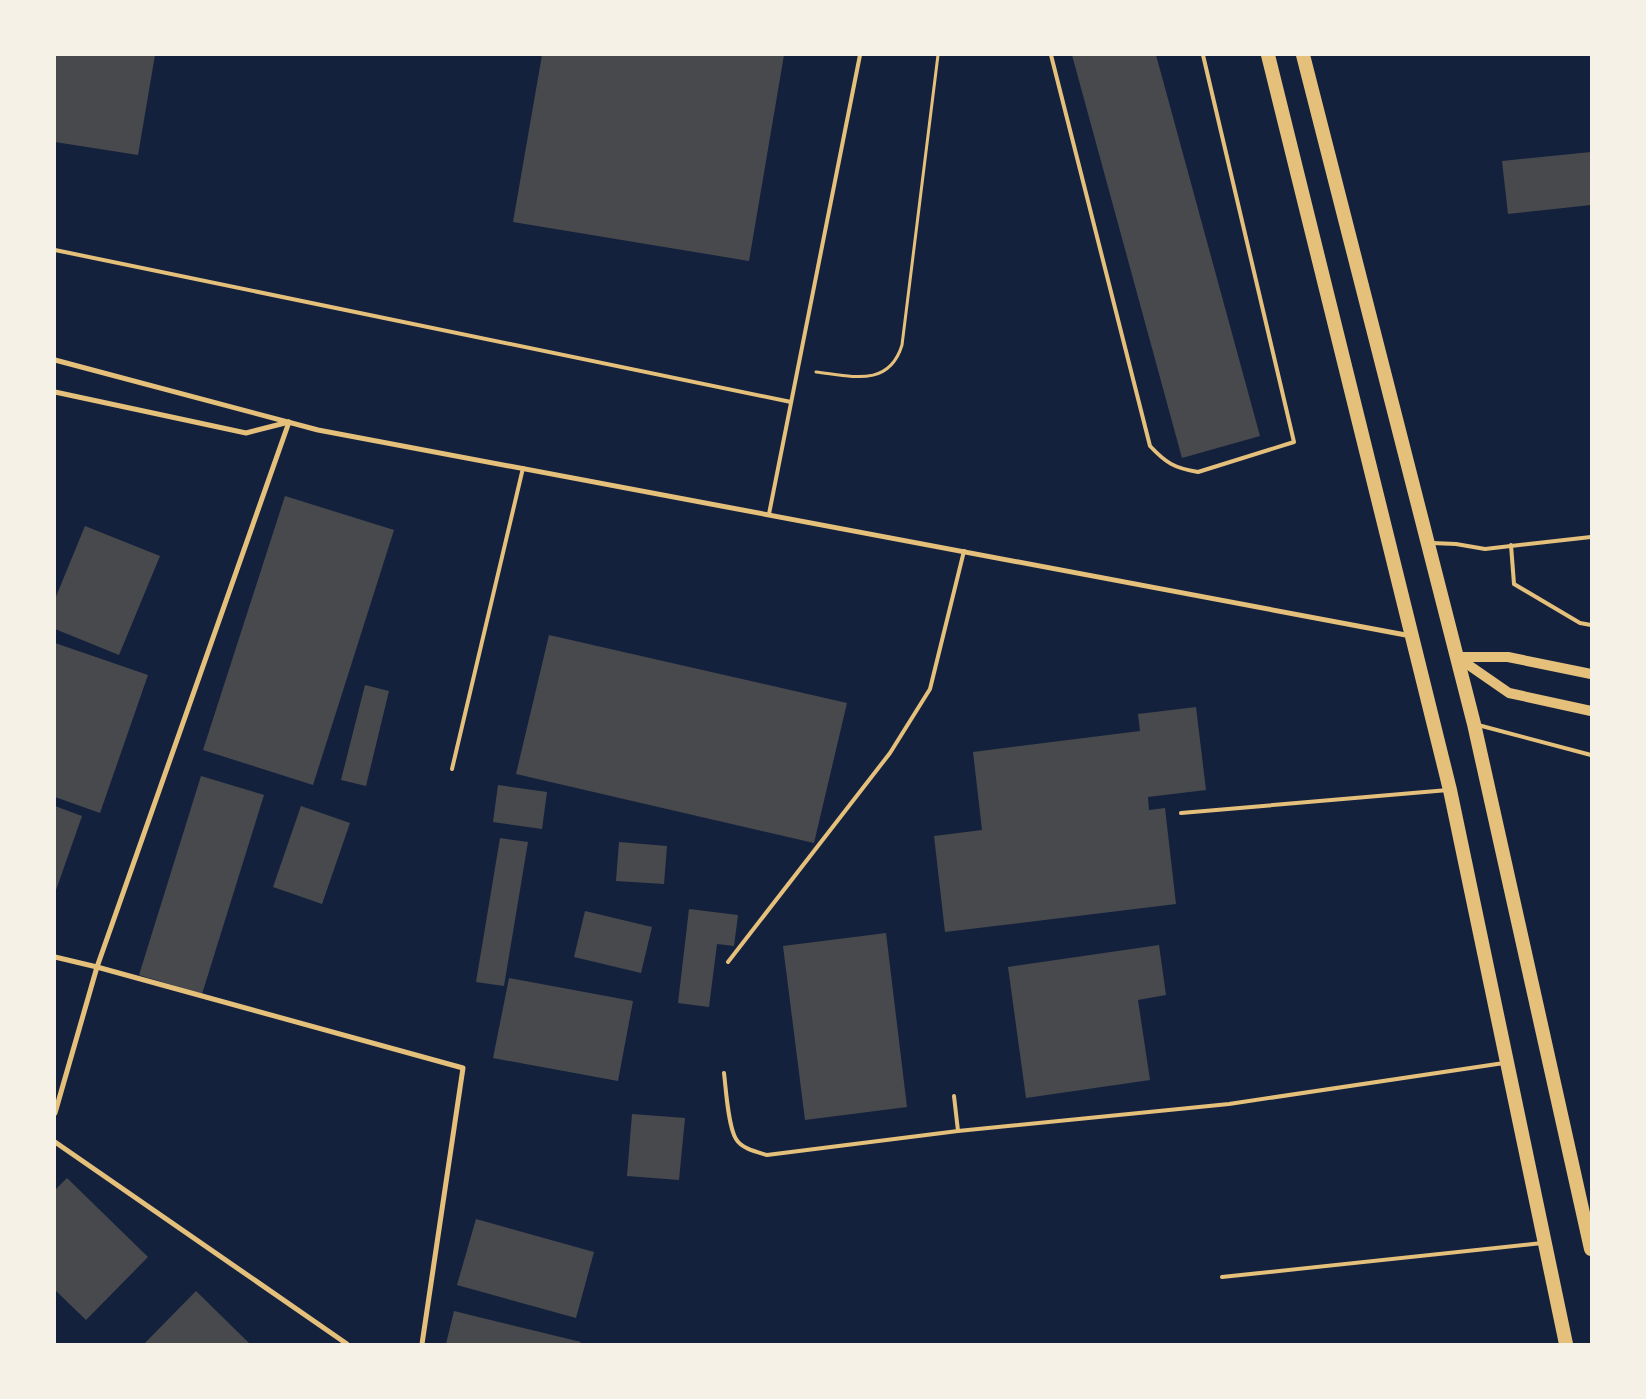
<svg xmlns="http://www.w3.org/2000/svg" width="1646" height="1399" viewBox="0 0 1646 1399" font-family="Karla,sans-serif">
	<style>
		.building { fill: #48494c }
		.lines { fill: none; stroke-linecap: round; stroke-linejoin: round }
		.path { stroke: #e5c07b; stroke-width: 3 }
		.service { stroke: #e5c07b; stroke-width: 4 }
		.minor { stroke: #e5c07b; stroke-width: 5 }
		.secondary { stroke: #e5c07b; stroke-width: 10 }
		.trunk { stroke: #e5c07b; stroke-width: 14 }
	</style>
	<rect width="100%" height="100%" fill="#14213d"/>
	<g class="building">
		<path d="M55,55H155L138,155L55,142Z"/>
		<path d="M542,55H784L749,261L513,222Z"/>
		<path d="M1072,55H1156L1260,436L1182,458Z"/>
		<path d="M1591,152V205L1508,214L1502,161Z"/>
		<path d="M285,496L394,530L313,785L203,750Z"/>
		<path d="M85,526L160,556L119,655L55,629V599Z"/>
		<path d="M549,635L847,703L814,843L516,774Z"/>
		<path d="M55,643L148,675L100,813L55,797Z"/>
		<path d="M365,685L389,691L366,786L341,780Z"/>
		<path d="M1196,707L1206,790L1148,797L1149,810L1165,808L1176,904L945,932L934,836L982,830L973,752L1140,731L1138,714Z"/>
		<path d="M201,776L264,795L202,994L139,975Z"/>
		<path d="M498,785L547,792L542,829L493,822Z"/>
		<path d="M55,806L82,816L55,893Z"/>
		<path d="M301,806L350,823L322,904L273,887Z"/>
		<path d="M500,838L528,842L504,986L476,982Z"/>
		<path d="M619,842L667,846L664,884L616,881Z"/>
		<path d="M689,909L738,915L734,946L717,944L709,1007L678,1003Z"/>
		<path d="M585,911L652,927L641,973L574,957Z"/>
		<path d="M886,933L907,1107L805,1120L783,946Z"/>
		<path d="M1159,945L1166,995L1138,1000L1150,1080L1026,1098L1008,967Z"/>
		<path d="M509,978L633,1001L618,1081L493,1058Z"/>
		<path d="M632,1114L685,1118L679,1180L627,1176Z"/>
		<path d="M67,1178L148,1257L86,1320L55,1290V1190Z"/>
		<path d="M476,1219L594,1252L576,1318L457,1285Z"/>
		<path d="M196,1291L250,1344H144Z"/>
		<path d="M454,1311L581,1342L580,1344H446Z"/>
	</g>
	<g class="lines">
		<path class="path" d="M816,372C851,376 889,388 902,345L938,55"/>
		<g class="service">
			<path d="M1051,55L1150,446C1166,463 1174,468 1198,472L1294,442L1203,55"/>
			<path d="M55,250L791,402"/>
			<path d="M769,514L860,55"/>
			<path d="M1432,543L1456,544L1485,549L1591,537"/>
			<path d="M1511,545L1514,584L1580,623L1591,625"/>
			<path d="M1478,725L1591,755"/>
			<path d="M452,769L523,468"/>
			<path d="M1181,813L1448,790"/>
			<path d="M728,962L890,753L930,689L964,551"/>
			<path d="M724,1073C726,1089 728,1126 736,1139C742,1149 757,1152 767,1155L958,1131L1229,1104L1504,1063"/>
			<path d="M954,1096L958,1131"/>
			<path d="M1222,1277L1542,1243"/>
		</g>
		<g class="minor">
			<path d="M55,360L318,430L1411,636"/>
			<path d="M55,392L246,433L289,422"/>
			<path d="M55,957L97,967L289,422"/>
			<path d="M55,1113L97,967L463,1068L422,1344"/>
			<path d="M55,1142L347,1344"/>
		</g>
		<g class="secondary">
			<path d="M1457,657L1509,693L1591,711"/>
			<path d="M1457,657H1508L1591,674"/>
		</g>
		<g class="trunk">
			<path d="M1268,55L1450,790L1566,1344"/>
			<path d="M1303,55L1474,724L1591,1249"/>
		</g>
	</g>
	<rect width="1646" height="1399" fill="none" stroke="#f6f1e7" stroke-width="112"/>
</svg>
